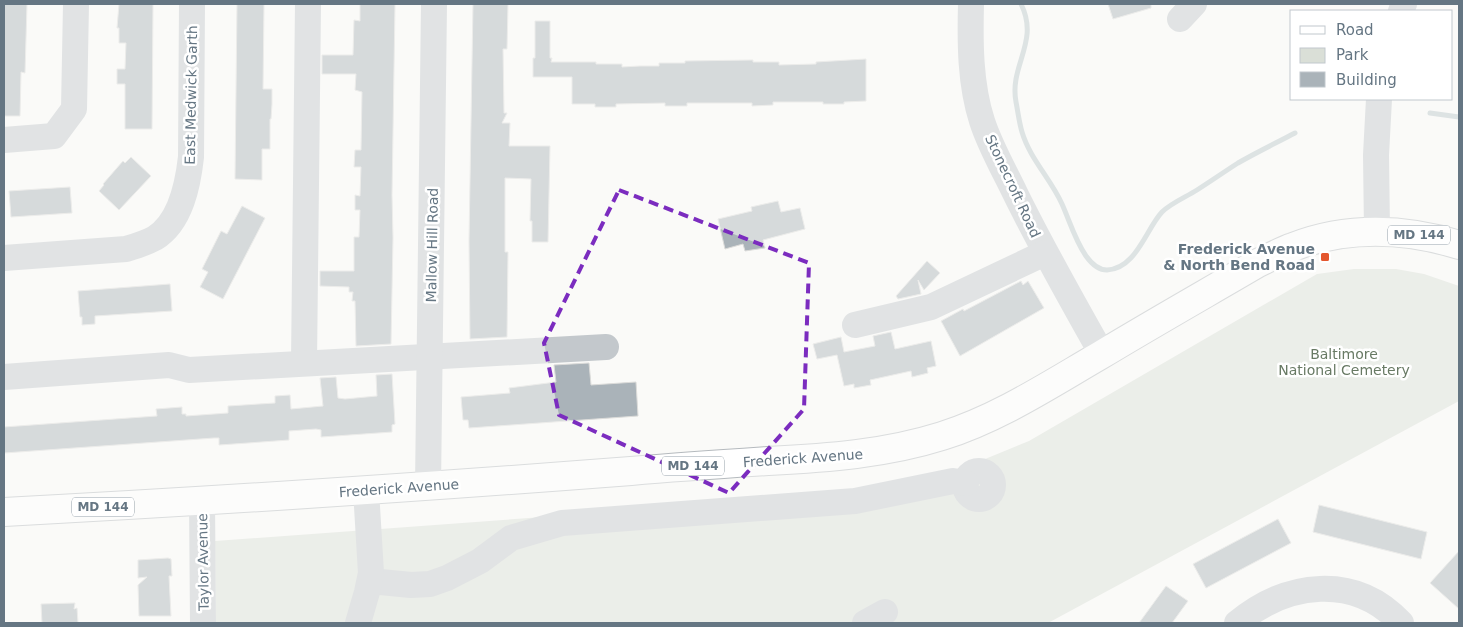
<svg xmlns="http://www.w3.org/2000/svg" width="1463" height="627" viewBox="0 0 1463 627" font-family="'DejaVu Sans',sans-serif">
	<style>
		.green { fill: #dadfd7 }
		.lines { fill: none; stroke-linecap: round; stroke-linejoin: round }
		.stream { stroke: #bbc7cb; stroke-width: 5 }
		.building { fill: #aab3b9; stroke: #dcdcda }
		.major-casing { stroke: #b5babe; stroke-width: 30 }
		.minor { stroke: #c3c8cc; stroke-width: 26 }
		.major { stroke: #fff; stroke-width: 28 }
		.marked { fill: none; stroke: #7b2cbf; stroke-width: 4; stroke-dasharray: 10 6; stroke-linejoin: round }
		.poi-dot { fill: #e4572e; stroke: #fff; stroke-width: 2 }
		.labels { text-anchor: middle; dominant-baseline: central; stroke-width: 5; stroke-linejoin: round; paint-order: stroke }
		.shield { fill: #fff; stroke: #939fa8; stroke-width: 1 }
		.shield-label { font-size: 12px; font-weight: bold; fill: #657683 }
		.street-label { font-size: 14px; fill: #657683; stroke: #fff }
		.poi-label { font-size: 14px; font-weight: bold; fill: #657683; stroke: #fff; text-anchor: end }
		.park-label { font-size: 14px; fill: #687a64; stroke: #fff }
	</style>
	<rect width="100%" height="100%" fill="#fafaf8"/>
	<path class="green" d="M1354,269H1396L1424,274L1459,286V401L1048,623H216L215,541L818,497L915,483L973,464L1029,441L1317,274Z"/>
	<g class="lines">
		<g class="stream">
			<path d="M1021,4C1040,42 1009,65 1016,102C1018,112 1019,122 1022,132C1030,159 1051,179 1062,204C1070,222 1075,240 1086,256C1091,263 1098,270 1107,270C1136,269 1146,229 1162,212C1171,203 1186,197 1197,190C1211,181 1224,172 1238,163C1257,152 1276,143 1295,133"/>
			<path d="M1430,113L1459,117"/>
		</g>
	</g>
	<g class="building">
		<path d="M4,4H27L25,73L21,72L20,116H4Z"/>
		<path d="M119,4H153L152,129H125V84H117V69H125L126,43H119V28H117Z"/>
		<path d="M237,4H264L263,89H272V104L271,119H270V149H262V180L235,179Z"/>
		<path d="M360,4H395L392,195L393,238L391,344L356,346L355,301H352L353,292H349V287L320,286V271H354V237H359L360,210H355V195L360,196L361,167H354L355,150H361L362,92L355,90L356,74H322V55H353L354,20L360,21Z"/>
		<path d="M473,4H508L507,49H503L504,113H507L502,123H510L509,146H550L548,242H532V221H530L531,179L505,178V252H508L507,337L470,339L469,241Z"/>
		<path d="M1108,4H1151V8L1113,19Z"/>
		<path d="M535,21H550V58H552L551,62H596V64H622V67L640,66H659V63H685V61L753,60V62H779V65L816,64V62L866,59V101L844,102V104H823V102H773V105L752,106V103H687V106H665V103L616,104V107H595V104H572V77H533V58H535Z"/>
		<path d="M131,157L151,176L119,210L99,191L104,185L103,184L116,169L123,161L125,163Z"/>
		<path d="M70,187L72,213L11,217L9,191Z"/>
		<path d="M778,201L781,212L800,208L805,229L763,240L765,248L745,251L743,244L725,249L718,219L752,211L751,207Z"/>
		<path d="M242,206L265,218L223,299L200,287L208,272L202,269L221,231L227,234Z"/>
		<path d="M927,261L940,273L924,290L918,280L921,294L898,299L896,296Z"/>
		<path d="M1021,281L1023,285L1028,281L1044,308L960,356L941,321L963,309L964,311Z"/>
		<path d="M170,284L172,311L95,316V324L82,325V317H80L78,291Z"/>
		<path d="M891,332L895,349L931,341L936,366L927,368L928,373L912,377L911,371L870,380L871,385L854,388V384L844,386L837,355L817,359L813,344L841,337L844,352L875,346L873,336Z"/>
		<path d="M589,363L591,385L636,382L638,416L469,428L468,420H463L461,397L510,393L509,388L556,382L554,365Z"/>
		<path d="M392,374L395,424L392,425V432L321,437V430L316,429L289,431V440L248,443L219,445V438H214L4,453V427L157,416L156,409L182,407V414H186V416L228,413V406L275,403V396L290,395L291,409L323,406L320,378L336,377L338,398L345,399L377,396L376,375Z"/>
		<path d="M1319,505L1427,532L1421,559L1313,532Z"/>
		<path d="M1278,519L1291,543L1206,588L1193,564Z"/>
		<path d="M1459,551V609L1430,583Z"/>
		<path d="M168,558L171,559L172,576H169L171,616H139L138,585L147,577L138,578V560Z"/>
		<path d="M1166,586L1188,601L1172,623H1139Z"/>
		<path d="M75,603L74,609L77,608L78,623H42L41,604Z"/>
	</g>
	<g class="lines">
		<g class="major-casing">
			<path id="major" d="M4,512C213,501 422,487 631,471C677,467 722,464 768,461C827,458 885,454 942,436C999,418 1049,385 1099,356C1152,324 1205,294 1258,263C1269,258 1281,251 1293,247C1346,226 1405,228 1459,245"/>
		</g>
		<g class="minor">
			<path d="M971,4C970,42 970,84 982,121C990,146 1004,170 1015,193C1042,248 1072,301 1102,354"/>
			<path d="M1401,11L1404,4"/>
			<path d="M1180,19L1194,4"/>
			<path d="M4,140L54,136L74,109L76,4"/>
			<path d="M1377,231L1376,155L1379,99"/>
			<path d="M4,258L126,249C136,246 146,243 155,238C181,222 188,184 191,157L192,4"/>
			<path d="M855,325L931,307L1045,253"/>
			<path d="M304,363L308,4"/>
			<path d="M4,377L169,365L189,370L606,347"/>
			<circle cx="979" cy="485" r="14"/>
			<path d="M428,486L434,4"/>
			<path d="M202,501L203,623"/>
			<path d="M370,581L411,585L430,584L447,578L480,561L511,538L562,523L855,501L953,481L966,483"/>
			<path d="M358,623L367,592L371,573L366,490"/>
			<path d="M865,623L885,612"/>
			<path d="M1237,623C1287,582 1354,573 1401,623"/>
		</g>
		<use href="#major" class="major"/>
	</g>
	<path d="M0 0H1463V627H0ZM619,190L809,263L804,409L729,493L559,415L544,343Z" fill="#fafaf8" fill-opacity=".55" fill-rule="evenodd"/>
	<path class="marked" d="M619,190L809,263L804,409L729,493L559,415L544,343Z"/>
	<rect class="poi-dot" x="1320" y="252" width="10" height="10" rx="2.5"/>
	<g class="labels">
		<g class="shield">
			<rect x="1388" y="225.5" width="62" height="19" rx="4"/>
			<rect x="662" y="456.5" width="62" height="19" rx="4"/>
			<rect x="72" y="497.5" width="62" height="19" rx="4"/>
		</g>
		<g class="shield-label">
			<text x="1419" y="235">MD 144</text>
			<text x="693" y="466">MD 144</text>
			<text x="103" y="507">MD 144</text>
		</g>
		<g class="street-label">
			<text transform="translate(191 95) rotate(-89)">East Medwick Garth</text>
			<text transform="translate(1013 186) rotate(65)">Stonecroft Road</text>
			<text transform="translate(432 245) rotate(-89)">Mallow Hill Road</text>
			<text transform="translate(803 458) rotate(-4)">Frederick Avenue</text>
			<text transform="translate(399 488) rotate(-4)">Frederick Avenue</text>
			<text transform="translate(203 562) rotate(-91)">Taylor Avenue</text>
		</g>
		<g class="poi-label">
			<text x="1315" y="249">Frederick Avenue<tspan x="1315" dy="16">&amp; North Bend Road</tspan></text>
		</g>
		<g class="park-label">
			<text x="1344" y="354">Baltimore<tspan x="1344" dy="16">National Cemetery</tspan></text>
		</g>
	</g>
	<rect width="1463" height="627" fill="none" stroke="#657683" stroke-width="10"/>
	<rect x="1290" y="10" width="162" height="90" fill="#ffffff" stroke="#c1c8cd"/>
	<rect x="1300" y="26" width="25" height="8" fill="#ffffff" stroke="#c1c8cd"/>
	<text x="1336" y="35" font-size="15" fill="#657683">Road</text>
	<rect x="1300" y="48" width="25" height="15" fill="#dadfd7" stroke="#c1c8cd"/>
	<text x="1336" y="60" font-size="15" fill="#657683">Park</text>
	<rect x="1300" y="72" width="25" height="15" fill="#aab3b9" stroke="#c1c8cd"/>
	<text x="1336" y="85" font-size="15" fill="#657683">Building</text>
</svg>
